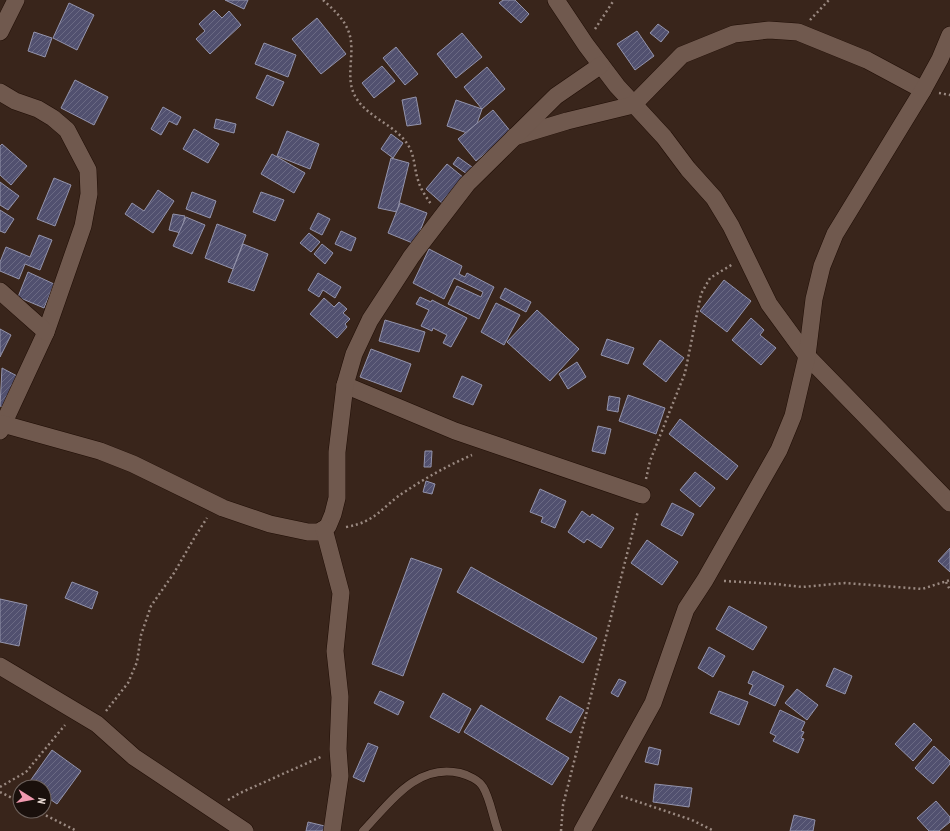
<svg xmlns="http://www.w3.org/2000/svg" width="950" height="831" viewBox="0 0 950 831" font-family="'PT Sans Narrow',sans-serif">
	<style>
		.building { fill: url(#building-hatch); stroke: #9494ac }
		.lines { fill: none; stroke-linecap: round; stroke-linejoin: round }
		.service-casing { stroke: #1f0d05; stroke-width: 9 }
		.minor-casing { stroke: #1f0d05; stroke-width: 18 }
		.path { stroke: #9a8981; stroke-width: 2.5; stroke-dasharray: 2 3; stroke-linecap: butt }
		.service { stroke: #70594e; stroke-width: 8 }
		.minor { stroke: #70594e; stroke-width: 17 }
	</style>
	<defs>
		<pattern id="building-hatch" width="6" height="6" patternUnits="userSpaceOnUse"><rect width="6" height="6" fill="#51506f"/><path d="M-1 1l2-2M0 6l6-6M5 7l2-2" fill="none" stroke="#6a6983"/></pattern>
	</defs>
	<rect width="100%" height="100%" fill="#39251b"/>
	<g class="building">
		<path d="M225,0H248L244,9Z"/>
		<path d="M503,0H515L529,14L521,23L499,3Z"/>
		<path d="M69,3L94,15L77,50L53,38Z"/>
		<path d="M214,10L222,18L229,11L241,25L210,54L196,39L205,31L199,24Z"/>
		<path d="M317,18L346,54L321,74L292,39Z"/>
		<path d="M658,24L669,32L661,42L650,33Z"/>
		<path d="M637,31L654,56L635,70L617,44Z"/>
		<path d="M34,32L52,38L45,57L28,51Z"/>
		<path d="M462,33L482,57L456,78L437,54Z"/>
		<path d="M264,43L296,55L288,77L255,64Z"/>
		<path d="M396,47L418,74L405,85L383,58Z"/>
		<path d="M382,66L395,81L374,98L362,83Z"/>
		<path d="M487,67L505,89L482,109L464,87Z"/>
		<path d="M267,75L284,82L273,106L256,98Z"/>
		<path d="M75,80L108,97L94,125L61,108Z"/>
		<path d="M416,97L421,124L407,126L402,100Z"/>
		<path d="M456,100L482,109L473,135L447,126Z"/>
		<path d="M163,107L181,117L177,125L169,121L161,135L151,129Z"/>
		<path d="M493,110L511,132L476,161L458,139Z"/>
		<path d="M216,119L236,124L234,133L214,128Z"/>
		<path d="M194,129L219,144L208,163L183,149Z"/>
		<path d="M287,131L319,144L310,169L277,156Z"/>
		<path d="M391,134L403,143L393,158L381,149Z"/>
		<path d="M2,144L27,166L11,185L0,175V146Z"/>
		<path d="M272,154L305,173L294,193L261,174Z"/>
		<path d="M458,157L472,167L467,174L453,164Z"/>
		<path d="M391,158L409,163L397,212L378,208Z"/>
		<path d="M447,164L464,178L443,204L426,189Z"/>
		<path d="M54,178L71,185L55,226L37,219Z"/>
		<path d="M0,182L19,196L8,210L0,205Z"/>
		<path d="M158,190L174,201L153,233L125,214L132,203L144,211Z"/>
		<path d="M192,192L216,201L210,218L186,209Z"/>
		<path d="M261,192L284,200L275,221L253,212Z"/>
		<path d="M400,203L427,213L415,244L388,233Z"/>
		<path d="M0,210L14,219L5,233L0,231Z"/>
		<path d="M318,213L330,219L322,235L310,229Z"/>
		<path d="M173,214L185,216L181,233L169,230Z"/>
		<path d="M186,217L205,225L192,254L173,246Z"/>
		<path d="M217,224L246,235L233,269L205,258Z"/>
		<path d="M341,231L356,238L351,251L335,244Z"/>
		<path d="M309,233L320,242L311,252L300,243Z"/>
		<path d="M39,235L52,240L40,270L25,264L19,279L0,271V262L6,247L30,257Z"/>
		<path d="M243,244L268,254L254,291L228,282Z"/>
		<path d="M322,244L333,253L325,264L314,254Z"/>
		<path d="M429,249L462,266L459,274L465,277L467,273L494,287L479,319L448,304L457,286L481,297L483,292L454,278L444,299L413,283Z"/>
		<path d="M28,272L54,284L44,308L18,297Z"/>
		<path d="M318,273L341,287L335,298L323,290L319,297L308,290Z"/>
		<path d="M724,280L751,301L727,332L700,311Z"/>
		<path d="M505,288L531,302L526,312L500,298Z"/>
		<path d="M420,297L431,302L432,300L467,318L451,347L443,343L447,335L433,328L432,331L421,326L429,310L416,304Z"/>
		<path d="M324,298L334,307L339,302L347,309L343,313L350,319L345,324L347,327L337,338L310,314Z"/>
		<path d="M496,303L520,315L504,345L481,332Z"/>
		<path d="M537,310L579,349L550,381L507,342Z"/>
		<path d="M751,318L764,330L760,335L776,348L761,365L732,340Z"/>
		<path d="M385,320L425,332L419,352L379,341Z"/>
		<path d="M0,329L11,335L0,357Z"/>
		<path d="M607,339L634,348L628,364L601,355Z"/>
		<path d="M660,340L684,358L666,382L643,364Z"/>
		<path d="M371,349L411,364L401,392L360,377Z"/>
		<path d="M577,362L586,377L568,389L559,374Z"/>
		<path d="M2,368L19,377L3,407L0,406Z"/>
		<path d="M462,376L482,385L473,405L453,397Z"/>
		<path d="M628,395L665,408L656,434L619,421Z"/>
		<path d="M609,396L620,398L618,412L607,410Z"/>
		<path d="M680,419L738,466L727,480L669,434Z"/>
		<path d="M598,426L611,429L605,454L592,451Z"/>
		<path d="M425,451H432L431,467H424Z"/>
		<path d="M695,472L715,488L700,507L680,490Z"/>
		<path d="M426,481L435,484L432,494L423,492Z"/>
		<path d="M540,489L566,501L555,528L541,522L543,517L530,512Z"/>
		<path d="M672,503L694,514L682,536L661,525Z"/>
		<path d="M582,511L590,517L592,514L614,528L601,548L587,539L584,543L568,532Z"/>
		<path d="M647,540L678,562L662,585L631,563Z"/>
		<path d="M950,548V572L938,561Z"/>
		<path d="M411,558L442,569L403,676L372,664Z"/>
		<path d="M471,567L597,638L583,663L457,592Z"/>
		<path d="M72,582L98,592L92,609L65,598Z"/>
		<path d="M0,599L27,605L19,646L0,642Z"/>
		<path d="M729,606L767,627L753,650L716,629Z"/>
		<path d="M709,647L725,656L713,677L698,668Z"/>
		<path d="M834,668L852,676L845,694L826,686Z"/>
		<path d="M753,671L784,686L775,706L749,694L753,685L748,683Z"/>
		<path d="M619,679L626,682L618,697L611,693Z"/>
		<path d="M797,689L818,705L807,720L785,703Z"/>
		<path d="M380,691L404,702L398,715L374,703Z"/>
		<path d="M719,691L748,702L739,725L710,713Z"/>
		<path d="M443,693L471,709L459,733L430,717Z"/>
		<path d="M560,696L584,710L571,733L546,719Z"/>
		<path d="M481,705L569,758L552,785L464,732Z"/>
		<path d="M780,710L805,722L801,731L804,732L801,738L804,739L798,753L773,741L776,736L770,733Z"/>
		<path d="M914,723L932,740L913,761L895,744Z"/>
		<path d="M368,743L378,747L364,782L353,777Z"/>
		<path d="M934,746L950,761V764L933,784L915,768Z"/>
		<path d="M649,747L661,750L658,765L645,762Z"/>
		<path d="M52,750L81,771L57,804L44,795V787H33L28,784Z"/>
		<path d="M655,784L692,788L689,807L653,802Z"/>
		<path d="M936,801L950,817V822L939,831H929L917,818Z"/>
		<path d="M794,815L815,820L813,831H790Z"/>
		<path d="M308,822L329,827L328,831H306Z"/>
	</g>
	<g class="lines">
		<g class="service-casing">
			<path id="service" d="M363,831C390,803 416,763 460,773C468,775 479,780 483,787C490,798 493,818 498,831"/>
		</g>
		<g class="minor-casing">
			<g id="minor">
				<path d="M556,0L586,45L617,86L664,137L688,169L714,198L731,226L769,304L807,356L950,503"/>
				<path d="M0,32L16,0"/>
				<path d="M0,92L15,101L38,109L53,118L67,130L88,170L89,194L83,226L46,332L0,431"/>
				<path d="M514,137L567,121L633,105L682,55L734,34L769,30L798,32L867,60L923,90"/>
				<path d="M0,291L46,332"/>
				<path d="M345,385L455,431L642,495"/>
				<path d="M3,424L100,451L133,464L223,508L270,524L308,532H318L324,529L328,526L333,514L337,498V452L345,385L354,354L370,320L411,257L467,184L556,96L601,65"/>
				<path d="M324,529L341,593L335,651L340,697L338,749L340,776L332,831"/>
				<path d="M0,666L97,724L134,757L245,831"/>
				<path d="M582,831L653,703L686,609L705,580L779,450L793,416L807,356L814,299L822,266L835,234L923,90L940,59L950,35"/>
			</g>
		</g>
		<g class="path">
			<path d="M323,0C333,9 343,18 348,30C357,51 344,76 355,96C366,117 396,125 408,145C415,156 414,168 418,180C420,188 426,197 431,204"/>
			<path d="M810,20L829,0"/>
			<path d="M595,29L614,0"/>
			<path d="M939,93L950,95"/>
			<path d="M646,479L650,461L685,373L701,294L710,278L733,264"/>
			<path d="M346,527C377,522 382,506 406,491C427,477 449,465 472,455"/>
			<path d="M724,581L776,584L802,587L845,583L922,589L950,580"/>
			<path d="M946,582L950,590"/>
			<path d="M106,711L128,683L137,662L141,635L151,606L174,573L196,535L207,518"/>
			<path d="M0,787L26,772L65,725"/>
			<path d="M0,792L20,802"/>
			<path d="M621,796L692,820L714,831"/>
			<path d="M228,800L240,793L323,756"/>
			<path d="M37,811L77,831"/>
			<path d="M561,831L563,805L638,511"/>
		</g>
		<use href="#service" class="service"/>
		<use href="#minor" class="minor"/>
	</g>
	<g transform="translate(32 799) rotate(101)"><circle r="19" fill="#1a100c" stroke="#6e625d"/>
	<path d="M0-3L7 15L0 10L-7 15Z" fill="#f19ab0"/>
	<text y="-6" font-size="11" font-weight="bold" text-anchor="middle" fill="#ebddd7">N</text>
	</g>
</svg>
